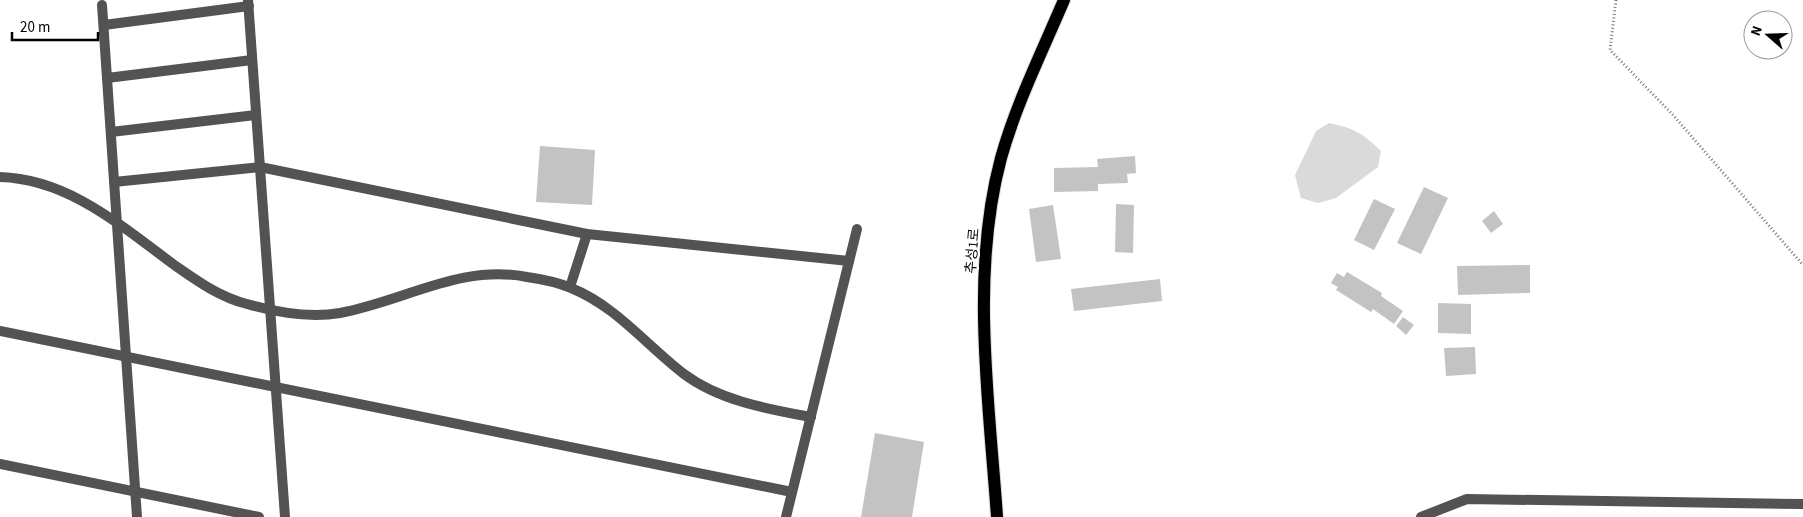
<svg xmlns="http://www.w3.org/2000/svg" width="1803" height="517" viewBox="0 0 1803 517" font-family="'Source Sans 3','Noto Sans KR',sans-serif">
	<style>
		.green { fill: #dadada }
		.building { fill: #c3c3c3 }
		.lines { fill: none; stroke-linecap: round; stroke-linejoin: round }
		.primary-casing { stroke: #dbdbdb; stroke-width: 14 }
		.path { stroke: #757575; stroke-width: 3; stroke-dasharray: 1 2.5; stroke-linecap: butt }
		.lane { stroke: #535353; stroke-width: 10 }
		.street { stroke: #535353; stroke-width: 10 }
		.primary { stroke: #000; stroke-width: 12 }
		.labels { text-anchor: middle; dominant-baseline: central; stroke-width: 4.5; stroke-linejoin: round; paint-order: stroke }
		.street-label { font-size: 14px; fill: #000; stroke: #fff }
	</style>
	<rect width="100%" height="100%" fill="#fff"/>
	<path class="green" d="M1329,123C1354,128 1362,133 1381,151L1378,167L1336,198L1318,203L1301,198L1295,175L1316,131Z"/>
	<g class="building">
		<path d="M540,146L595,150L592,205L536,202Z"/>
		<path d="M1135,156L1136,173L1127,174L1128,183L1098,184V191L1054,192V168L1098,167L1097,159Z"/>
		<path d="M1424,187L1448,198L1421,254L1397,243Z"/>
		<path d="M1374,199L1395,209L1374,250L1354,240Z"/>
		<path d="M1116,204L1134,205L1133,253L1115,252Z"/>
		<path d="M1053,205L1061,259L1036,262L1029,209Z"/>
		<path d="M1494,211L1503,224L1491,233L1482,221Z"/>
		<path d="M1530,265V293L1458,295L1457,266Z"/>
		<path d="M1347,272L1382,293L1381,296L1403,311L1394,324L1373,309L1371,312L1336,290L1338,287L1331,283L1337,273L1344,277Z"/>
		<path d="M1160,279L1162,301L1074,311L1071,289Z"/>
		<path d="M1438,303L1471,304V334L1438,333Z"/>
		<path d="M1403,317L1414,325L1406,335L1396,326Z"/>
		<path d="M1475,347L1476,374L1446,376L1444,348Z"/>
		<path d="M875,433L924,442L912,517H861Z"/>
	</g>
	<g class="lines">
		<g class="primary-casing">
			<path id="primary" d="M997,517C989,400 970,274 1001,158C1016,104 1042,52 1064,0"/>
		</g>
		<path class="path" d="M1616,0L1610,50L1673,115L1803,265"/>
		<g class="lane">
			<path d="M248,0L285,517"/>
			<path d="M102,5L137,517"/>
			<path d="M104,25L249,6"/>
			<path d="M107,78L252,60"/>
			<path d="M111,132L256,115"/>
			<path d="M0,177C68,179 120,225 173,264C196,280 219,297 247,304C275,312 311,318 340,313C405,301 460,264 527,277C541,279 557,282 571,288C616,306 646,345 684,374C720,401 768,409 811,417"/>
			<path d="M114,182L260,167L587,234L849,261"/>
			<path d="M570,287L587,234"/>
			<path d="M0,331L792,492"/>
			<path d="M0,464L259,517"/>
			<path d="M786,517L857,229"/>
		</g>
		<path class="street" d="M1421,517L1467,499L1803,504"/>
		<use href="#primary" class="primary"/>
	</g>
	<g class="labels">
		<g class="street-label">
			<text transform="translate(973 251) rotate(-85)">추성1로</text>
		</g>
	</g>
	<g transform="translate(1768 35) rotate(290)"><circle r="24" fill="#ffffff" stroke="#999999"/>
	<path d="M0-4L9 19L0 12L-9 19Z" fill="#000000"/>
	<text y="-8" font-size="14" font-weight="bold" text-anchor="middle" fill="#000000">N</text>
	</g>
	<path d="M12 32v8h86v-8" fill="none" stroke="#000000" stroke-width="2.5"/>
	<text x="20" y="32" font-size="15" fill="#000000" stroke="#ffffff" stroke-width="4" paint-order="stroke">20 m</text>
</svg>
